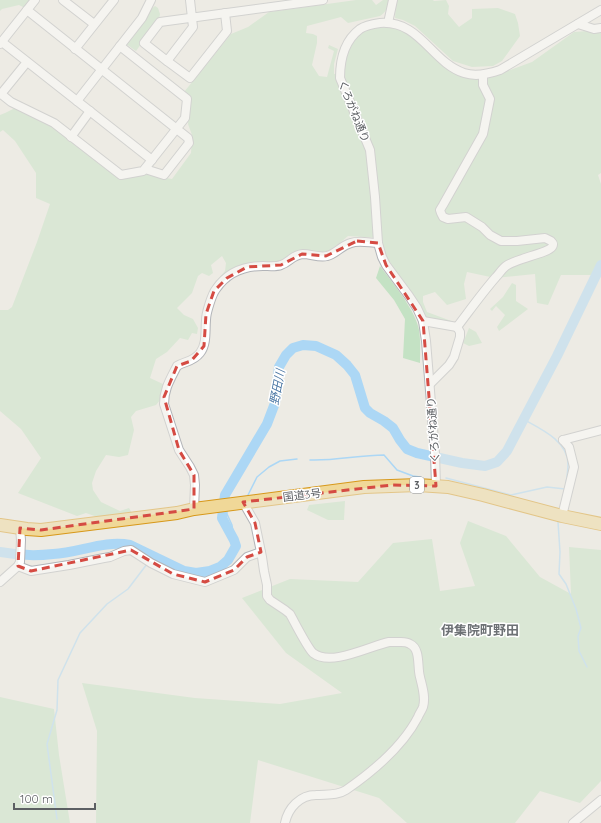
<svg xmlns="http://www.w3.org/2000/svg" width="601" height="823" viewBox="0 0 601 823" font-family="Quicksand,'Noto Sans JP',sans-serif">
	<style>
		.green { fill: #c4e2c4 }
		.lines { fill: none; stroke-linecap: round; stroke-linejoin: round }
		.stream { stroke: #acd7f5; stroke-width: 1.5 }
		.river { stroke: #acd7f5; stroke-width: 10 }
		.minor-casing { stroke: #b2b4b8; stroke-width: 10 }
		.highway-casing { stroke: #d7981a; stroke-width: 14 }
		.minor { stroke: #fff; stroke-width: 8 }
		.highway { stroke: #f0d898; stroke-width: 12 }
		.marked { fill: none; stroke: #d54b43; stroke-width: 3; stroke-dasharray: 8 5; stroke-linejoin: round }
		.labels { text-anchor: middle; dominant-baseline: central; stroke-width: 3; stroke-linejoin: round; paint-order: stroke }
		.shield { fill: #fff; stroke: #8d8f92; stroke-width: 1 }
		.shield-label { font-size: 10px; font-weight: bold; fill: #5c5f63 }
		.street-label { font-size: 11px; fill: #5c5f63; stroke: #fff }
		.water-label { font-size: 12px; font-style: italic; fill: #4c78a5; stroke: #fff }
		.quarter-label { font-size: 13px; font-weight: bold; fill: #6d7175; stroke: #fff }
	</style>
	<rect width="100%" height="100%" fill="#edebe4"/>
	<g class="green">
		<path d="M0,0H32L25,8L19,5L2,9L0,11Z"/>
		<path d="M356,0H372L376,5L383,0H389C389,7 385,13 380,16L348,23L341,17L307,26L306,33L313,34L317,36V43L312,65L319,76L327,77L334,51L328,48L329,45L338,49L334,64V74L343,73L345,59L348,47L356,37L367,30L376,28L384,27H391L405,31L421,43L441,64L454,73L465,77L474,79L494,76L532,62L574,32L601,30V173L598,175L601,184V261L591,275H561L548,305L537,303L535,274L495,278L467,272L464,284L466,299L447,305L435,292L423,296V302L427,312L454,322L457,321L472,302L477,297L472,307L460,322L453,325L424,317L407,287L395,271L386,255L382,242L380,238L348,236L327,254H320L302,251L293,252L281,262L273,263L250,262L231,270L214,287L213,285L225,271L226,263L222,256L211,265L213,273L209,276L202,273L198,276L192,293L177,308L184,315L193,319L198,328L197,334L192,333L188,340L180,338L167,352L156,359L150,378L163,384L161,399L156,405L136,411L131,417L134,430L128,455L119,457L106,455L96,471L92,483L93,490L101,502L120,511L129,508L132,513L100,518L86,513L77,516L18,493L41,458L21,429L0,411V310H8L12,307L37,242L50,204L36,198V173L15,141L3,130L0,132V115L5,113L15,108L53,126L89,155L120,178L143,174L172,179L191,153L192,135L188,124L190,97L184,92L231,34L248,27L269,12Z"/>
		<path d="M396,0H433L434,1L446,0L449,6L448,14L459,27L472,18V9L498,8L515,14L518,23L520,36L502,61L493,66L472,67L453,61L415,26L403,20L395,18Z"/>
		<path d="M155,6L158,8L160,14L159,19L136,51L126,44L151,9Z"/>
		<path d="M380,266C392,282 413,307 418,326C421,335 420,353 420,363L403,358L405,319L394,300L376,278Z"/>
		<path d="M512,283L516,285V301L528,309L499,331L497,327L505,315L496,306L492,311L490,309L503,297Z"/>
		<path d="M469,328L476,332L482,343L469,346L463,343Z"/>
		<path d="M345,501L344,520H328L307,510L309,505Z"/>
		<path d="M468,521L506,536L540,577L571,594L569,547L601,550V781L580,803L540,791L515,823H407L379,798L258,760L250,823H96L97,731L82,683L195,698L280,704L342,693L286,653L242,598L290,579L358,582L393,543L432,539L440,591L475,586L460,543Z"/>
		<path d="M0,697L54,709L59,755L70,823H0Z"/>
	</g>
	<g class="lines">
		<g class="stream">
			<path d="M523,419C541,429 568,441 568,464C568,470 567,477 566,483"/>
			<path d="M310,460C335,461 359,455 384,455L397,470L413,476L420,477"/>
			<path d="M446,478L511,495L547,487L565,489"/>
			<path d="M248,495L257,477L269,467L280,461L297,459"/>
			<path d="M227,514L232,525L234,540"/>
			<path d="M558,522L560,552L559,574L566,584L576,609L581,628L578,636L579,651L587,667"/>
			<path d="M57,819L47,744L57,710L58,680L80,633L107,604L128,589L147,564"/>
		</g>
		<path class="river" d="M0,552C16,555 36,556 53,554C79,553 104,540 130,545L184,571L196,573L210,571L220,567L228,560L236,546L234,540L222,518L225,495L267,424L275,403L279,367L286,355L293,348L303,345L316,346L336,355L347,365L355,375L365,408L370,413L384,421L393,428L400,440L407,449L417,453L462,463L485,466L497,462L507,451L557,356L601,265"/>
		<g class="minor-casing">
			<g id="minor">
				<path d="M63,0L94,24"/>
				<path d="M190,0L193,27L167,61L144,43L160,22L323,0"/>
				<path d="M27,10L188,138L189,143L164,175L145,169"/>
				<path d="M388,23L393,0"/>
				<path d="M578,24L594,29L601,28"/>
				<path d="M2,42L152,160"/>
				<path d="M0,44L35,0"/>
				<path d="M75,49L114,0"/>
				<path d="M167,61L190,78L227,31L225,13"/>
				<path d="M0,93L11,102L54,123L121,175L143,171L185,118L187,99L120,46"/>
				<path d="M1,94L27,62"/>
				<path d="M77,101L142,18L151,0"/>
				<path d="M71,137L90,111"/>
				<path d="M423,321L457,327"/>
				<path d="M457,327C470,310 482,293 496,277C499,274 502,269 506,266C515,259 548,253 552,247C554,244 553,243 551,241L545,238L517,241H501L490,235L482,227L466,217L448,219L443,217L441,213L440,210L443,205L483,134L490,99L483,85V75"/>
				<path d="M430,384L449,365L454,357L460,337V332L457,327"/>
				<path d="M563,440L601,430"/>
				<path d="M436,486L435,453L426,341L423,321L417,308L409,296L386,265L382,257L378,243L375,197L370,150L340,78C340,59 344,41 360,29C366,25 373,24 380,23C420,20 431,62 464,73C476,77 488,74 500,70L601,10"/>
				<path d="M243,502L255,523L262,557L264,571L267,585V596L270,600L285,610L290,614C295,623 307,647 313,653C331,667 370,646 389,642C393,642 397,642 401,642C404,642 407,642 410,644C421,649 417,667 420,677C422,686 426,697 423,707C422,710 419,714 418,717C403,746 372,772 346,790C337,796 326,794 316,795C300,795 288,808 285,823"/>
				<path d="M194,509L195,485L194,475L190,467L179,450L164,404C164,389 170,380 177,366C185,361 193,362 200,353C207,344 205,331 206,320C206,313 212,294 216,289C227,273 244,266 263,266C269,266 276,267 281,265C290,262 292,255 303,254C311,254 319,258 327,256C336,254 342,245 351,243C359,240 370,243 378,243"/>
				<path d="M562,516L574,467L569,447L563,440"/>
				<path d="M18,566L31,571L69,565L104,558L110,557L124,551L131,550L151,563L173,574L205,582L234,570L247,557L261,552"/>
				<path d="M0,582L18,566L20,562L21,540L20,528"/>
				<path d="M573,823L601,800"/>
			</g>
		</g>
		<g class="highway-casing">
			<path id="highway" d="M0,525L27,529L41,530L177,513L194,509L364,487L418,485L448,487L483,495L562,516L601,524"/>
		</g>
		<use href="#minor" class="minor"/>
		<use href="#highway" class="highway"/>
	</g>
	<path d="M0 0H601V823H0ZM357,241L378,243L386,265L423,321L436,486L392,485L243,502L255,523L261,552L247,557L234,570L205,582L173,574L131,550L31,571L18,566L20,528L41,530L194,509V475L179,450L164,397L177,366L191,361L204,346L206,314L214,291L227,278L247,267L281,265L302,254L326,256Z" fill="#edebe4" fill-opacity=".55" fill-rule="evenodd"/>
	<path class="marked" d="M357,241L378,243L386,265L423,321L436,486L392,485L243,502L255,523L261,552L247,557L234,570L205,582L173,574L131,550L31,571L18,566L20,528L41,530L194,509V475L179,450L164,397L177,366L191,361L204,346L206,314L214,291L227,278L247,267L281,265L302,254L326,256Z"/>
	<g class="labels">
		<rect class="shield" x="410" y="477" width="14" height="16" rx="3"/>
		<g class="shield-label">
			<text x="417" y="485">3</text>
		</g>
		<g class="street-label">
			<text transform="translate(354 111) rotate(68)">くろがね通り</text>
			<text transform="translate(433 430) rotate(-94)">くろがね通り</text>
			<text transform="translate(302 495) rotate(-7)">国道3号</text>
		</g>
		<g class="water-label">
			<text transform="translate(277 387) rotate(-79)">野田川</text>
		</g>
		<g class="quarter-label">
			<text x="480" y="630">伊集院町野田</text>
		</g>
	</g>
	<path d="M14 803v6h81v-6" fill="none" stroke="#5c5f63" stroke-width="2"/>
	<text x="20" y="803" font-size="12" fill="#5c5f63" stroke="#ffffff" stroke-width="3" paint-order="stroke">100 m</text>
</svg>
